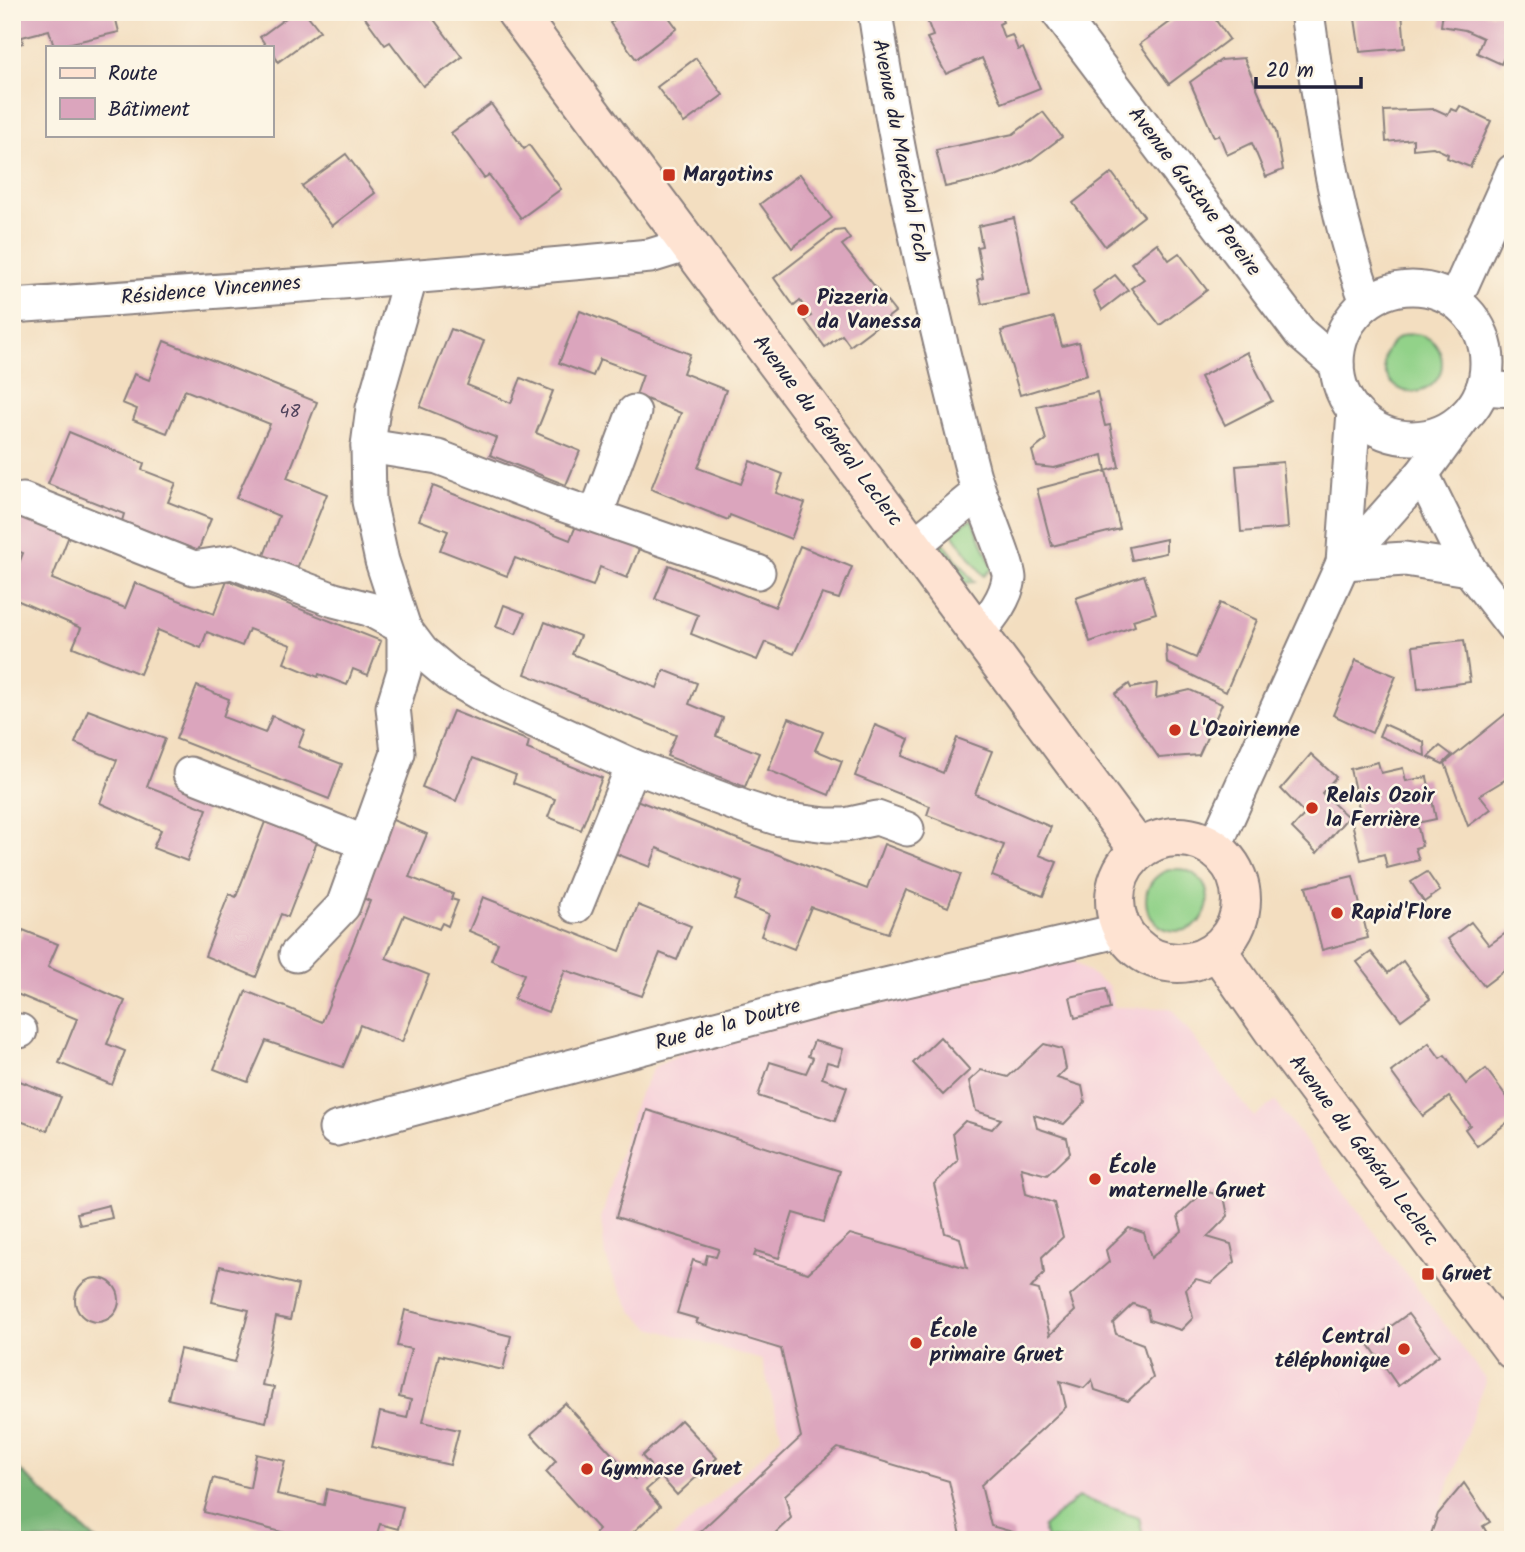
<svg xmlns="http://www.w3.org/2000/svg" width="1525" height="1552" viewBox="0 0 1525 1552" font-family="Kalam,sans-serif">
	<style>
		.built { fill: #f6cfd9 }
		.green { fill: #92d289; stroke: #5a7a62; stroke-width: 2 }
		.forest { fill: #75b475; stroke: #4c6b58; stroke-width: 2 }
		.building { fill: #dba5bd }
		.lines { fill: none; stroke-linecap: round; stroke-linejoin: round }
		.street-casing { stroke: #8a807e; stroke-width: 37 }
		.secondary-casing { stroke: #8a807e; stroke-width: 42 }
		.street { stroke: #fff; stroke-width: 33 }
		.secondary { stroke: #fee3d2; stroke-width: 38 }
		.poi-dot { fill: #c8321e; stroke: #fcf5e5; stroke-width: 2.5 }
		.labels { text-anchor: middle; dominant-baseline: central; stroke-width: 5; stroke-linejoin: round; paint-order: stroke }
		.number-label { font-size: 18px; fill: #50435c }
		.street-label { font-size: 21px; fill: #22223b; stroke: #fcf5e5 }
		.poi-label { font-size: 21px; font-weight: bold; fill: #22223b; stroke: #fcf5e5; text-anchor: start }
	</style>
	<rect width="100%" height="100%" fill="#fcf5e5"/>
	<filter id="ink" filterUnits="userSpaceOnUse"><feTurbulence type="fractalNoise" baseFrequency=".0143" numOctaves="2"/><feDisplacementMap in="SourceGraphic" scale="14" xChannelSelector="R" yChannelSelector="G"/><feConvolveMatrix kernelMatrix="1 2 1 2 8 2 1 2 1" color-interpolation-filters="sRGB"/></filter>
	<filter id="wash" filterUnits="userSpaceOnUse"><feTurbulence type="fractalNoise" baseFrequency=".00686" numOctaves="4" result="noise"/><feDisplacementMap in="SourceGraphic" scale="28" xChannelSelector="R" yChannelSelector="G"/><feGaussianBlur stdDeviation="1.57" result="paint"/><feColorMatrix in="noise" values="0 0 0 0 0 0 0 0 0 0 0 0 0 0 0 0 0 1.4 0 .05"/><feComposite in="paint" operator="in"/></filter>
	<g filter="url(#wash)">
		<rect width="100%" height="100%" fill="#f3dec0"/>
		<path class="built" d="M1068,958L1109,986L1114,1007L1171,1008L1254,1117L1275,1101L1486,1379L1429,1540H670L782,1437L762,1360L651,1328L633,1312L615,1281L605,1255L601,1219L636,1101L654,1067L696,1046Z"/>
		<g class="green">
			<circle cx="1413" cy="363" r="29"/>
			<path d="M972,519L993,568L984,576L951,531Z"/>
			<path d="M940,539L975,582L964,583L937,549Z"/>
			<circle cx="1177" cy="900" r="31"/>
			<path d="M1078,1497L1139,1517L1144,1540H1046L1043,1527Z"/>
		</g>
		<path class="forest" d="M12,1463L96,1540H12Z"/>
		<g id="blocks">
			<g class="building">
				<path d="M12,12H114L119,32L54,47L49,30L22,37L23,43L12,46Z"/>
				<path d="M294,12H305L320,31L278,62L271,47H267L260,37Z"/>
				<path d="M361,12H422L425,16L429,13L462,57L423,86L390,42L385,45Z"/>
				<path d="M625,12H665L677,28L636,59L610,23Z"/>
				<path d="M924,12H999L1003,22L999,24L1004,38L1012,35L1018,50L1023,48L1040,88L1002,103L982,58L946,74L927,38L933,36Z"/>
				<path d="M1184,12H1210L1229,39L1169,84L1140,44Z"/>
				<path d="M1354,12H1402L1405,48L1360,52Z"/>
				<path d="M1443,12L1513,14V51L1508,49L1501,64L1477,53L1483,38L1465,30L1441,26Z"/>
				<path d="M696,58L723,95L684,123L657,87Z"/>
				<path d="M1244,58L1276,132L1283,170L1266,177L1252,143L1227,155L1219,135L1214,137L1190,82L1221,60Z"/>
				<path d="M491,104L524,149L529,145L561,189L521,218L489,175L484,178L451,133Z"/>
				<path d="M1460,106L1491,121L1470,167L1447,158L1448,154L1433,147L1413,149V139L1386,142L1384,111L1435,109L1448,115L1451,109L1457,111Z"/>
				<path d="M1043,112L1062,137L1031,160L996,176L945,187L936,150L1013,134Z"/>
				<path d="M346,154L375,193L332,226L302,186Z"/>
				<path d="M1112,173L1144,216L1105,246L1073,203Z"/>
				<path d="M800,174L832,218L792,248L760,204Z"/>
				<path d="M1014,218L1030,295L982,304L977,280L983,278L977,247L982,246L978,226Z"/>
				<path d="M844,230L850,239L842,245L895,312L850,346L842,335L825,347L805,320L811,316L800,301L794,306L774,278L835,231Z"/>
				<path d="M1157,243L1169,260L1179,253L1207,290L1160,325L1131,288L1144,279L1131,263Z"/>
				<path d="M1115,275L1128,290L1102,310L1093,291Z"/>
				<path d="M580,311L690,354L683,373L726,390L698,468L741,484L750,461L783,474L776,493L805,503L791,539L730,515L728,520L651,489L681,413L636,395L643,375L600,359L593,376L559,363Z"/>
				<path d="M1054,317L1062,346L1079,342L1087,375L1020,395L1001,331Z"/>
				<path d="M451,329L484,341L467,385L511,403L521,378L553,391L536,433L580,451L566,485L490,455L497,438L420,407Z"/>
				<path d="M164,341L317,402L287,478L327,494L296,571L263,558L279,516L236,498L270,424L185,390L167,433L133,420L137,409L122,403L134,374L149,380Z"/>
				<path d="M1247,352L1272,401L1225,425L1200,377Z"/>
				<path d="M1097,392L1105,426L1110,425L1119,467L1106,471L1103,455L1054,468L1036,466L1032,451L1046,440L1037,406Z"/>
				<path d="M69,432L144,463L142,470L176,483L168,502L211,519L198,551L122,521L124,514L48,484Z"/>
				<path d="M1283,462L1288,528L1241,532L1236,466Z"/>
				<path d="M1106,471L1120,529L1052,546L1037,489Z"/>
				<path d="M433,486L570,540L578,521L641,544L627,578L600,567L593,586L515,558L507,576L440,550L448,531L419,520Z"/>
				<path d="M19,513L70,533L52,579L125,608L135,583L214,614L227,580L381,641L368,675L353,669L347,685L319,674L318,677L284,663L291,645L249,629L242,646L207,632L201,648L158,630L140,674L73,647L81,628L12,598V581L23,553L12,549V530Z"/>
				<path d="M1166,539V553L1132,560L1129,547Z"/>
				<path d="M800,546L852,567L839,599L822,594L794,654L765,642L757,660L691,634L698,615L655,599L669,565L775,607Z"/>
				<path d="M1144,575L1156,613L1133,620L1135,626L1090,642L1076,598Z"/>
				<path d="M1220,603L1257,620L1226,692L1167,663L1166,645L1196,658Z"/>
				<path d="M504,605L525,613L516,634L496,627Z"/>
				<path d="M545,622L580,636L572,654L657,688L664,670L697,683L689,704L723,718L716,736L759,753L745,787L667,756L676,735L525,674Z"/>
				<path d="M1464,640L1470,682L1418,689L1413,646Z"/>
				<path d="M1356,660L1396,676L1372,733L1333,715Z"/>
				<path d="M1157,683L1156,698L1190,690L1222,704L1199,755L1159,758L1115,694L1129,684L1131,688Z"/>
				<path d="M197,686L229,699L223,717L265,733L272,716L305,730L298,747L342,764L329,799L176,739Z"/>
				<path d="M1513,708V775L1480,795L1491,809L1468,826L1445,763Z"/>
				<path d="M88,710L165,739L147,786L207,809L187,861L153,848L161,830L100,803L117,760L75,743Z"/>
				<path d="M453,711L529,741L527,749L602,778L581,830L548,817L555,799L513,783L516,775L473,758L456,801L422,787Z"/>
				<path d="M789,718L823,732L815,750L842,761L829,795L768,770Z"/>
				<path d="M1384,724L1424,742L1425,756L1379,736Z"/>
				<path d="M875,725L909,739L902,756L943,773L957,738L992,751L975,794L1051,827L1039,855L1057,862L1043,896L992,876L1004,845L927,815L930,806L855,776Z"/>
				<path d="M1440,746L1452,755L1443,764L1428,757Z"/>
				<path d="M1311,754L1336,777L1322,793L1348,817L1317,853L1292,828L1305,814L1281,789Z"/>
				<path d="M1378,762L1381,773L1403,768L1406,781L1427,777L1436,819L1417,823L1422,846L1415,848L1419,860L1387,868L1384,854L1361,860L1349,810L1359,808L1350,769Z"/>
				<path d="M631,798L867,889L884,844L961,874L948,907L906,890L888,933L811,907L794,949L761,936L769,914L735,900L742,882L657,848L650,867L609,851Z"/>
				<path d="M388,818L427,834L409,877L453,894L451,899L458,901L448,926L442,923L439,929L404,915L386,958L429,975L402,1042L360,1025L343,1067L266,1041L248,1082L214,1069L246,991L322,1022L370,901L358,896Z"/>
				<path d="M265,822L317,842L288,917L281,914L256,977L205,956L229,894L236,897Z"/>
				<path d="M1427,872L1440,891L1424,902L1411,882Z"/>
				<path d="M1353,876L1368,938L1322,950L1306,887Z"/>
				<path d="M483,897L620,951L638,905L691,926L677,960L660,953L642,996L565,970L548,1012L514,999L524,974L491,960L498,943L469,931Z"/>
				<path d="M1471,922L1489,945L1513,928V964L1484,986L1448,939Z"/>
				<path d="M23,930L58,944L48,967L125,1001L107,1044L125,1051L112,1085L59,1063L77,1019L12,992V956Z"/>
				<path d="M1371,952L1388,973L1403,961L1430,999L1401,1020L1357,962Z"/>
				<path d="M1106,989L1110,1009L1075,1018L1070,997Z"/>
				<path d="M940,1037L970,1070L943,1095L913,1063Z"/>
				<path d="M814,1041L843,1049L838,1065L827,1062L822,1078L847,1087L835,1121L758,1096L770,1062L806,1073L813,1058L808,1056Z"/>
				<path d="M1429,1043L1440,1058L1445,1055L1466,1084L1486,1069L1513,1105V1118L1477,1146L1465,1129L1470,1125L1449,1097L1423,1116L1391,1072Z"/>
				<path d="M1044,1044L1062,1049L1066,1069L1057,1078L1082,1086L1085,1102L1064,1124L1034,1115L1037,1128L1067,1138L1070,1153L1047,1175L1021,1168L1026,1194L1054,1203L1063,1237L1042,1257L1044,1273L1031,1288L1039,1290L1050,1335L1075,1311L1070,1296L1109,1262L1106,1250L1129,1228L1144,1233L1151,1258L1182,1231L1178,1216L1204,1191L1224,1196L1228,1216L1207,1237L1231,1244L1235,1262L1211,1283L1196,1279L1186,1289L1193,1318L1181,1330L1149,1320L1147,1309L1133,1304L1113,1323L1116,1334L1143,1344L1153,1378L1128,1401L1095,1390L1092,1380L1084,1388L1060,1381L1066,1407L981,1485L991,1526L1013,1532L1014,1540H962L949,1481L838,1448L785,1495L791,1518L768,1540H691L801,1437L781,1349L696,1323L698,1319L677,1313L693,1260L705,1264L707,1255L716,1257L719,1249L616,1217L647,1110L840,1171L824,1222L793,1213L779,1258L756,1251L754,1256L808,1273L850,1234L967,1268L960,1238L945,1233L934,1184L958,1161L953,1133L965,1121L992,1129L1001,1119L976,1111L969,1081L981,1070L1008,1077Z"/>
				<path d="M12,1078L61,1097L47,1131L12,1118Z"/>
				<path d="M109,1205L112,1218L80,1225L77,1213Z"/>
				<path d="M220,1266L298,1285L290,1320L276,1317L262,1385L274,1387L266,1422L168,1399L180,1349L235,1362L249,1310L212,1302Z"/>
				<circle cx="97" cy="1300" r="22"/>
				<path d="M405,1310L511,1336L503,1370L439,1355L423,1422L459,1430L450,1465L372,1447L380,1412L407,1418L411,1400L399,1397L411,1349L397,1346Z"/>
				<path d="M1408,1314L1439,1355L1398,1386L1368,1343Z"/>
				<path d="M565,1403L635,1479L650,1465L642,1456L681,1420L717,1458L677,1495L661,1477L646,1490L660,1507L625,1540H589L599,1530L546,1472L556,1461L531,1434Z"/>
				<path d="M256,1454L285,1461L277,1494L324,1505L327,1489L403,1507L398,1529L380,1524L375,1540H312L204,1512L213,1478L250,1488Z"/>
				<path d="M1464,1483L1490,1522L1483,1526L1491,1540H1429L1438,1514Z"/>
			</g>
		</g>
	</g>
	<g filter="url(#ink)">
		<use href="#blocks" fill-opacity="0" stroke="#8a807e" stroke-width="2"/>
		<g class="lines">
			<g class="street-casing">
				<g id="street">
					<path d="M875,12C898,168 934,321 973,473C978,492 1010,568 1009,578C1006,599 991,617 978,633"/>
					<path d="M1058,12L1301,334L1337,365"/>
					<path d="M1307,12C1321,110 1332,209 1367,302"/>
					<circle cx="1412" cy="363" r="75"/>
					<path d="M1455,300L1513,171"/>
					<path d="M12,306C225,291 438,276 650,256L689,244"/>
					<path d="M1483,388L1513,390"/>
					<path d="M368,446L438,457L561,504L758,572"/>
					<path d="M1422,474L1469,569L1513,626"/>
					<path d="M23,500L194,568L233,562L334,600L369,609L404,628L422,652L452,677L496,703L633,766L746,808L780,819L827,825H845L877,818L907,829"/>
					<path d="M596,514L634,412"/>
					<path d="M913,546L978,493"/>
					<path d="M1343,563L1354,411"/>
					<path d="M1343,563L1405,559L1469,569"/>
					<path d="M190,774L366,843"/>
					<path d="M1214,848L1343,563L1422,474L1464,417"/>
					<path d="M576,906L633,766"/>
					<path d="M296,955L343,906L398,753L393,707L404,671V628L382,561L369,501L368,446L373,408L410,279"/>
					<path d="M12,1032L20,1031"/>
					<path d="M336,1129L825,999L1122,930"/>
				</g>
			</g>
			<g class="secondary-casing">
				<g id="secondary">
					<path d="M516,12L1139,850"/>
					<circle cx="1178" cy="900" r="63"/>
					<path d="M1217,950L1280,1040L1513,1350"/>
				</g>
			</g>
			<use href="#street" class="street"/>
			<use href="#secondary" class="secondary"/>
		</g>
	</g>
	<g class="poi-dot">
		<rect x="662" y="168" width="14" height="14" rx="3.5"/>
		<circle cx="803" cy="310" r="7"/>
		<circle cx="1175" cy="730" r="7"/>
		<circle cx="1312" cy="808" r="7"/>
		<circle cx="1337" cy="913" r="7"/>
		<circle cx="1095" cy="1179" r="7"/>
		<rect x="1421" y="1267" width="14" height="14" rx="3.5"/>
		<circle cx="916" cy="1343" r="7"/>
		<circle cx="1404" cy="1349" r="7"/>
		<circle cx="587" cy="1469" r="7"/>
	</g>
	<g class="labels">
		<g class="number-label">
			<text x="290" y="412">48</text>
		</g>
		<g class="street-label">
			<text transform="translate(900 151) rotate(79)">Avenue du Maréchal Foch</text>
			<text transform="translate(1194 192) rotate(53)">Avenue Gustave Pereire</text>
			<text transform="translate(211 291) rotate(-5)">Résidence Vincennes</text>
			<text transform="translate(827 431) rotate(53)">Avenue du Général Leclerc</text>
			<text transform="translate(728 1025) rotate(-15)">Rue de la Doutre</text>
			<text transform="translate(1363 1151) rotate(53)">Avenue du Général Leclerc</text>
		</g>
		<g class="poi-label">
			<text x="683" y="175">Margotins</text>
			<text x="817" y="298">Pizzeria<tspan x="817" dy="24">da Vanessa</tspan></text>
			<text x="1189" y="730">L'Ozoirienne</text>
			<text x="1326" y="796">Relais Ozoir<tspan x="1326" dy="24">la Ferrière</tspan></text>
			<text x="1351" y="913">Rapid'Flore</text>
			<text x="1109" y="1167">École<tspan x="1109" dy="24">maternelle Gruet</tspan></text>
			<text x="1442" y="1274">Gruet</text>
			<text x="930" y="1331">École<tspan x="930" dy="24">primaire Gruet</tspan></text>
			<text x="1390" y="1337" text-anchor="end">Central<tspan x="1390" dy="24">téléphonique</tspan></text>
			<text x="601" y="1469">Gymnase Gruet</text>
		</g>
	</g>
	<rect width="1525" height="1552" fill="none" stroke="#fcf5e5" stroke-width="42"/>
	<rect x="46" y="46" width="228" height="91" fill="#fcf5e5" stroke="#a5a1a1" stroke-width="2"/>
	<rect x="60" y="68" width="35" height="10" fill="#fee3d2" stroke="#a5a1a1" stroke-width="2"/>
	<text x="108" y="80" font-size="21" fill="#22223b">Route</text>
	<rect x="60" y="98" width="35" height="21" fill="#dba5bd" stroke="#a5a1a1" stroke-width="2"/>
	<text x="108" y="116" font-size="21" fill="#22223b">Bâtiment</text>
	<path d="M1256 77v10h105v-10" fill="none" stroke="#22223b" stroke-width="3.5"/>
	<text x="1266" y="77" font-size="21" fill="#22223b" stroke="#fcf5e5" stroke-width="5" paint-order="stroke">20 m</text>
</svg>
